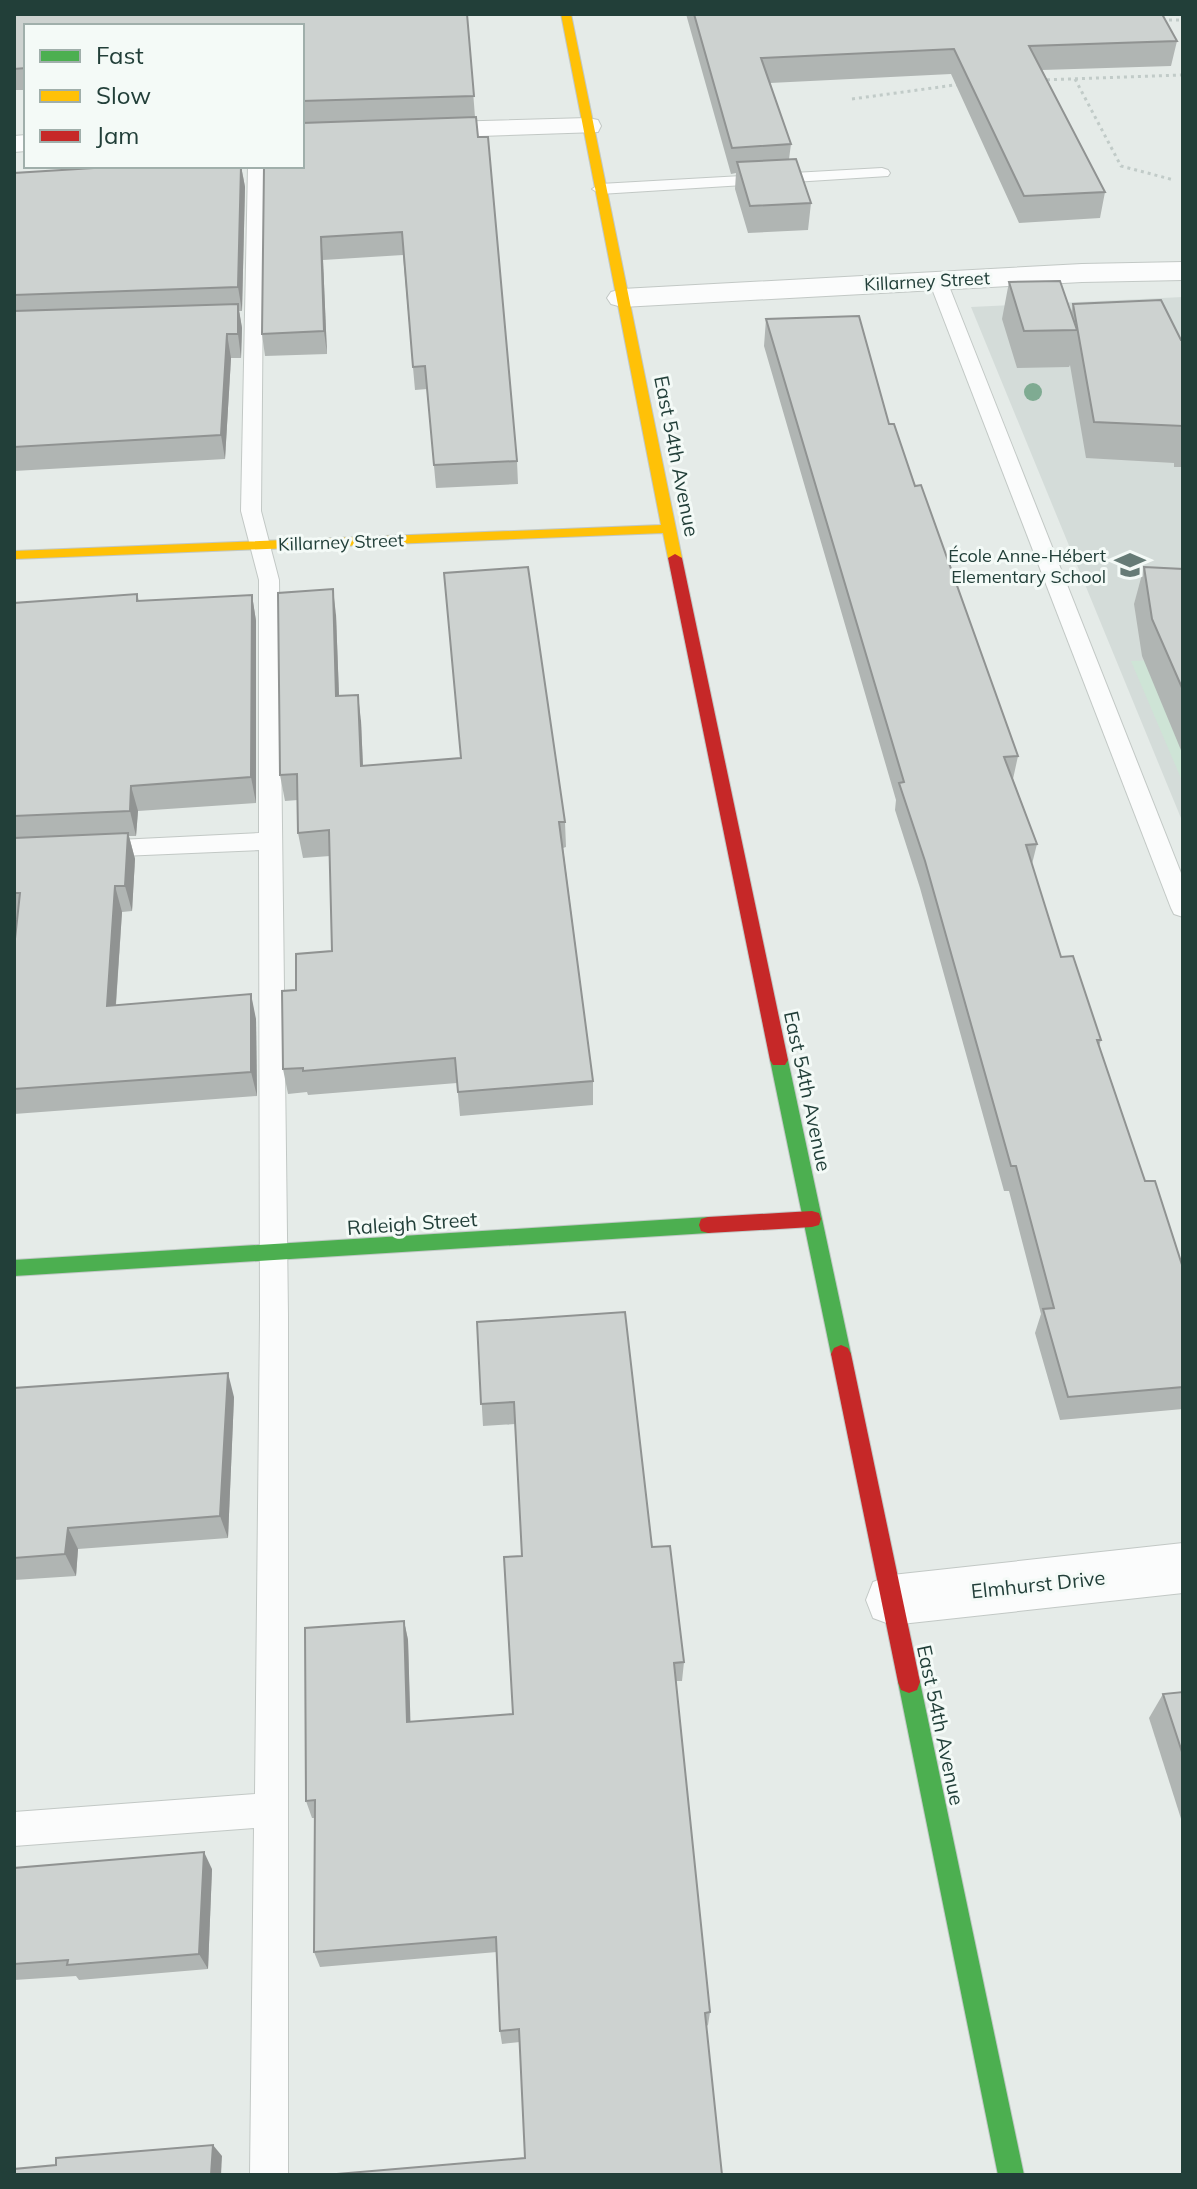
<svg xmlns="http://www.w3.org/2000/svg" width="1197" height="2189" viewBox="0 0 1197 2189" font-family="Mulish,sans-serif">
	<style>
		.built { fill: #d4dcd9 }
		.green { fill: #cee4d6 }
		.lines { fill: none; stroke-linecap: round; stroke-linejoin: round }
		.lane-casing { stroke: #c2c8c5; stroke-width: 2 }
		.street-casing { stroke: #c2c8c5; stroke-width: 2 }
		.fast-casing { stroke: #c1c8c6; stroke-width: 2 }
		.slow-casing { stroke: #c1c8c6; stroke-width: 2 }
		.jam-casing { stroke: #c1c8c6; stroke-width: 2 }
		.path { stroke: #c1cbc8; stroke-width: 3; stroke-dasharray: 3 4; stroke-linecap: butt }
		.lane { fill: #fbfcfc; fill-rule: evenodd }
		.street { fill: #fbfcfc; fill-rule: evenodd }
		.fast { fill: #4caf50; fill-rule: evenodd }
		.slow { fill: #ffc107; fill-rule: evenodd }
		.jam { fill: #c62828; fill-rule: evenodd }
		.tree { fill: #7fab92 }
		.wall { fill: #b0b5b3 }
		.shaded-wall { fill: #909392 }
		.building { fill: #cdd2d0; stroke: #909392; stroke-width: 2 }
		.labels { text-anchor: middle; dominant-baseline: central; stroke-width: 6; stroke-linejoin: round; paint-order: stroke }
		.far-street-label { font-size: 18px; fill: #223f39; stroke: #f4faf7 }
		.far-poi-label { font-size: 18px; fill: #223f39; stroke: #f4faf7; text-anchor: end }
		.street-label { font-size: 20px; fill: #223f39; stroke: #f4faf7 }
	</style>
	<rect width="100%" height="100%" fill="#e5ebe8"/>
	<path class="built" d="M1183,297V823L971,307Z"/>
	<path class="green" d="M1183,659V783L1131,661Z"/>
	<g class="lines">
		<g class="lane-casing">
			<g id="lane">
				<path d="M248,166H264L261,511L279,580L288,1316V2175H250L254,1828L14,1846V1812L255,1794L260,1316L259,850L98,857L90,855L86,849L90,843L98,841L259,833V580L241,511Z"/>
				<path d="M882,168L888,170L890,173L888,176L600,194L592,189L600,184Z"/>
				<path d="M938,276L947,281L1183,878V917L1174,914L1171,908L929,281Z"/>
			</g>
		</g>
		<g class="street-casing">
			<g id="street">
				<path d="M588,118L598,120L601,126L598,132L302,142V126Z"/>
				<path d="M26,135V151L14,152V136Z"/>
				<path d="M1183,262V280L1082,282L622,307L611,304L607,298L611,292L622,289L1082,264Z"/>
				<path d="M1183,1543V1593L892,1625L873,1618L866,1600L873,1582L892,1575Z"/>
			</g>
		</g>
		<g class="fast-casing">
			<g id="fast">
				<path d="M779,1053L785,1055L788,1060L851,1354L848,1360L841,1363L834,1360L831,1354L770,1060L773,1055Z"/>
				<path d="M708,1217L715,1219L717,1225L715,1231L708,1233L14,1276V1260Z"/>
				<path d="M909,1671L917,1674L920,1682L1024,2175H998L898,1682L901,1674Z"/>
			</g>
		</g>
		<g class="slow-casing">
			<path id="slow" d="M561,14H571L682,558L680,561L675,562L668,558L663,533L14,559V551L661,525Z"/>
		</g>
		<g class="jam-casing">
			<g id="jam">
				<path d="M675,554L682,558L788,1060L785,1065H773L770,1060L668,558Z"/>
				<path d="M812,1211L819,1213L821,1219L819,1225L812,1227L708,1233L701,1231L699,1225L701,1219L708,1217Z"/>
				<path d="M841,1345L848,1348L851,1354L920,1682L917,1690L909,1693L901,1690L898,1682L831,1354L834,1348Z"/>
			</g>
		</g>
		<g class="path">
			<path d="M1162,20H1183"/>
			<path d="M1075,79L1121,166L1174,180"/>
			<path d="M1040,80L1183,75"/>
			<path d="M852,99L962,84"/>
		</g>
		<use href="#lane" class="lane"/>
		<use href="#street" class="street"/>
		<use href="#fast" class="fast"/>
		<use href="#slow" class="slow"/>
		<use href="#jam" class="jam"/>
	</g>
	<circle class="tree" cx="1033" cy="392" r="9"/>
	<g class="wall">
		<path d="M14,14H467L475,117L517,461L518,484L436,488L427,389L415,390L403,255L323,260L327,354L265,356L262,334L302,166V26H26V90H14Z"/>
		<path d="M686,14H1162L1177,41L1171,66L1042,70L1105,192L1100,218L1019,223L951,74L770,83L791,144L789,159L811,203L808,230L748,233L735,189L736,173L731,174Z"/>
		<path d="M241,166L245,187L242,311H239L242,328L241,358H231L225,459L14,471V173Z"/>
		<path d="M1009,282L1071,313L1073,304L1183,340V467H1174V463L1086,458L1070,365L1069,367L1017,368L1002,319Z"/>
		<path d="M766,319L889,424L915,486L1018,756L1013,779L1037,844L1032,864L1061,957L1101,1040L1099,1046L1145,1181L1183,1268V1409L1060,1420L1035,1333L1041,1314L1009,1191H1004L920,888L895,810L896,800L764,346Z"/>
		<path d="M1144,567L1183,569V755L1142,656L1134,604Z"/>
		<path d="M137,594L139,601L252,595L256,621V803L138,811L136,836H129L135,859L132,911L122,912L116,1005L256,1019L257,1096L14,1114V948L17,919H14V603Z"/>
		<path d="M336,615L339,696L361,721L363,766L565,822L566,847L563,848L593,1081V1105L460,1116L457,1083L308,1095L307,1092L288,1094L283,1069L296,990L332,951L330,856L303,858L298,833V800L285,801L280,775Z"/>
		<path d="M477,1322L652,1547L684,1662L682,1681H676L710,2012L708,2025L525,2158L520,2042L502,2044L500,2031L497,1952L320,1967L314,1952V1818H312L306,1801L404,1621L408,1640L410,1722L513,1714L522,1556L515,1424L483,1426Z"/>
		<path d="M14,1388L234,1397L228,1538L78,1549L76,1576L14,1580Z"/>
		<path d="M1183,1692V1825L1149,1718L1163,1694Z"/>
		<path d="M14,1868L212,1869L208,1969L79,1980L76,1976L14,1980Z"/>
	</g>
	<g class="shaded-wall">
		<path d="M241,166L245,187L242,311L238,287Z"/>
		<path d="M321,237L323,260L327,354L324,331Z"/>
		<path d="M238,304L242,328L241,358L238,334Z"/>
		<path d="M227,334L231,358L225,459L221,435Z"/>
		<path d="M333,589L336,615L340,722L336,696Z"/>
		<path d="M252,595L256,621V803L251,777Z"/>
		<path d="M358,695L361,721L364,792L361,766Z"/>
		<path d="M131,786L138,811L136,836L130,811Z"/>
		<path d="M128,833L135,859L132,911L125,886Z"/>
		<path d="M115,886L122,912L114,1030L107,1006Z"/>
		<path d="M251,994L256,1019L257,1096L251,1072Z"/>
		<path d="M228,1373L234,1397L228,1538L220,1516Z"/>
		<path d="M68,1528L78,1549L76,1576L65,1554Z"/>
		<path d="M404,1621L408,1640L411,1740L407,1722Z"/>
		<path d="M204,1852L212,1869L208,1969L199,1954Z"/>
		<path d="M213,2145L222,2156L221,2175H211Z"/>
	</g>
	<g class="building">
		<path d="M14,14H467L474,96L302,101V26H26V68L14,69Z"/>
		<path d="M694,14H1162L1177,41L1029,46L1105,192L1024,196L954,49L761,58L791,144L732,148Z"/>
		<path d="M476,117L478,137H488L517,461L434,465L425,366L413,367L402,232L321,237L324,331L262,334L264,166H302V123Z"/>
		<path d="M796,159L811,203L750,206L737,162Z"/>
		<path d="M158,166H241L238,287L14,295V173L110,167Z"/>
		<path d="M1060,281L1077,330L1024,331L1009,282Z"/>
		<path d="M1161,300L1181,340H1183V426L1094,422L1073,304Z"/>
		<path d="M238,304V334H227L221,435L14,447V311Z"/>
		<path d="M859,316L889,424H894L915,486L921,485L1018,756L1004,757L1037,844L1026,845L1061,957L1073,956L1101,1040H1097L1145,1181H1155L1183,1268V1387L1068,1397L1043,1309L1054,1308L1016,1166H1011L925,861L899,783L904,782L766,319Z"/>
		<path d="M528,567L565,822H559L593,1081L458,1092L455,1058L303,1071V1068L283,1069L282,991L296,990V954L332,951L329,830L298,833L297,774L280,775L278,593L333,589L336,696L358,695L361,766L461,758L444,573Z"/>
		<path d="M1144,567L1183,569V690L1152,619Z"/>
		<path d="M137,594V601L252,595L251,777L131,786L130,811L14,816V603Z"/>
		<path d="M128,833L125,886H115L107,1006L251,994V1072L14,1089V948L20,893H14V838Z"/>
		<path d="M625,1312L652,1547L670,1546L684,1662L674,1663L710,2012L705,2013L722,2175H325L525,2158L519,2029L500,2031L496,1937L314,1952L315,1800L306,1801L305,1628L404,1621L407,1722L513,1714L504,1557L522,1556L514,1402L481,1404L477,1322Z"/>
		<path d="M228,1373L220,1516L68,1528L65,1554L14,1558V1388Z"/>
		<path d="M1183,1692V1755L1163,1694Z"/>
		<path d="M204,1852L199,1954L67,1965L68,1960L14,1964V1868Z"/>
		<path d="M213,2145L211,2175H14V2169L56,2165V2158Z"/>
	</g>
	<defs>
		<g id="school-bare" transform="scale(2.4)"><path d="M0-5L7-2L0 1L-7-2ZM-4 1L0 2.5L4 1V4Q0 6-4 4Z" fill="#667b76" stroke="#f4faf7" stroke-width="2.5" paint-order="stroke"/></g>
	</defs>
	<g fill-rule="evenodd">
		<use href="#school-bare" x="1130" y="565"/>
	</g>
	<g class="labels">
		<g class="far-street-label">
			<text transform="translate(927 281) rotate(-3)">Killarney Street</text>
			<text transform="translate(341 542) rotate(-2)">Killarney Street</text>
		</g>
		<g class="far-poi-label">
			<text x="1106" y="555">École Anne-Hébert<tspan x="1106" dy="21">Elementary School</tspan></text>
		</g>
		<g class="street-label">
			<text transform="translate(677 456) rotate(79)">East 54th Avenue</text>
			<text transform="translate(808 1091) rotate(78)">East 54th Avenue</text>
			<text transform="translate(412 1223) rotate(-4)">Raleigh Street</text>
			<text transform="translate(1038 1584) rotate(-6)">Elmhurst Drive</text>
			<text transform="translate(941 1725) rotate(78)">East 54th Avenue</text>
		</g>
	</g>
	<rect width="1197" height="2189" fill="none" stroke="#223f39" stroke-width="32"/>
	<rect x="24" y="24" width="280" height="144" fill="#f4faf7" stroke="#a0afab" stroke-width="2"/>
	<rect x="40" y="50" width="40" height="12" fill="#4caf50" stroke="#a0afab" stroke-width="2"/>
	<text x="96" y="64" font-size="24" fill="#223f39">Fast</text>
	<rect x="40" y="90" width="40" height="12" fill="#ffc107" stroke="#a0afab" stroke-width="2"/>
	<text x="96" y="104" font-size="24" fill="#223f39">Slow</text>
	<rect x="40" y="130" width="40" height="12" fill="#c62828" stroke="#a0afab" stroke-width="2"/>
	<text x="96" y="144" font-size="24" fill="#223f39">Jam</text>
</svg>
